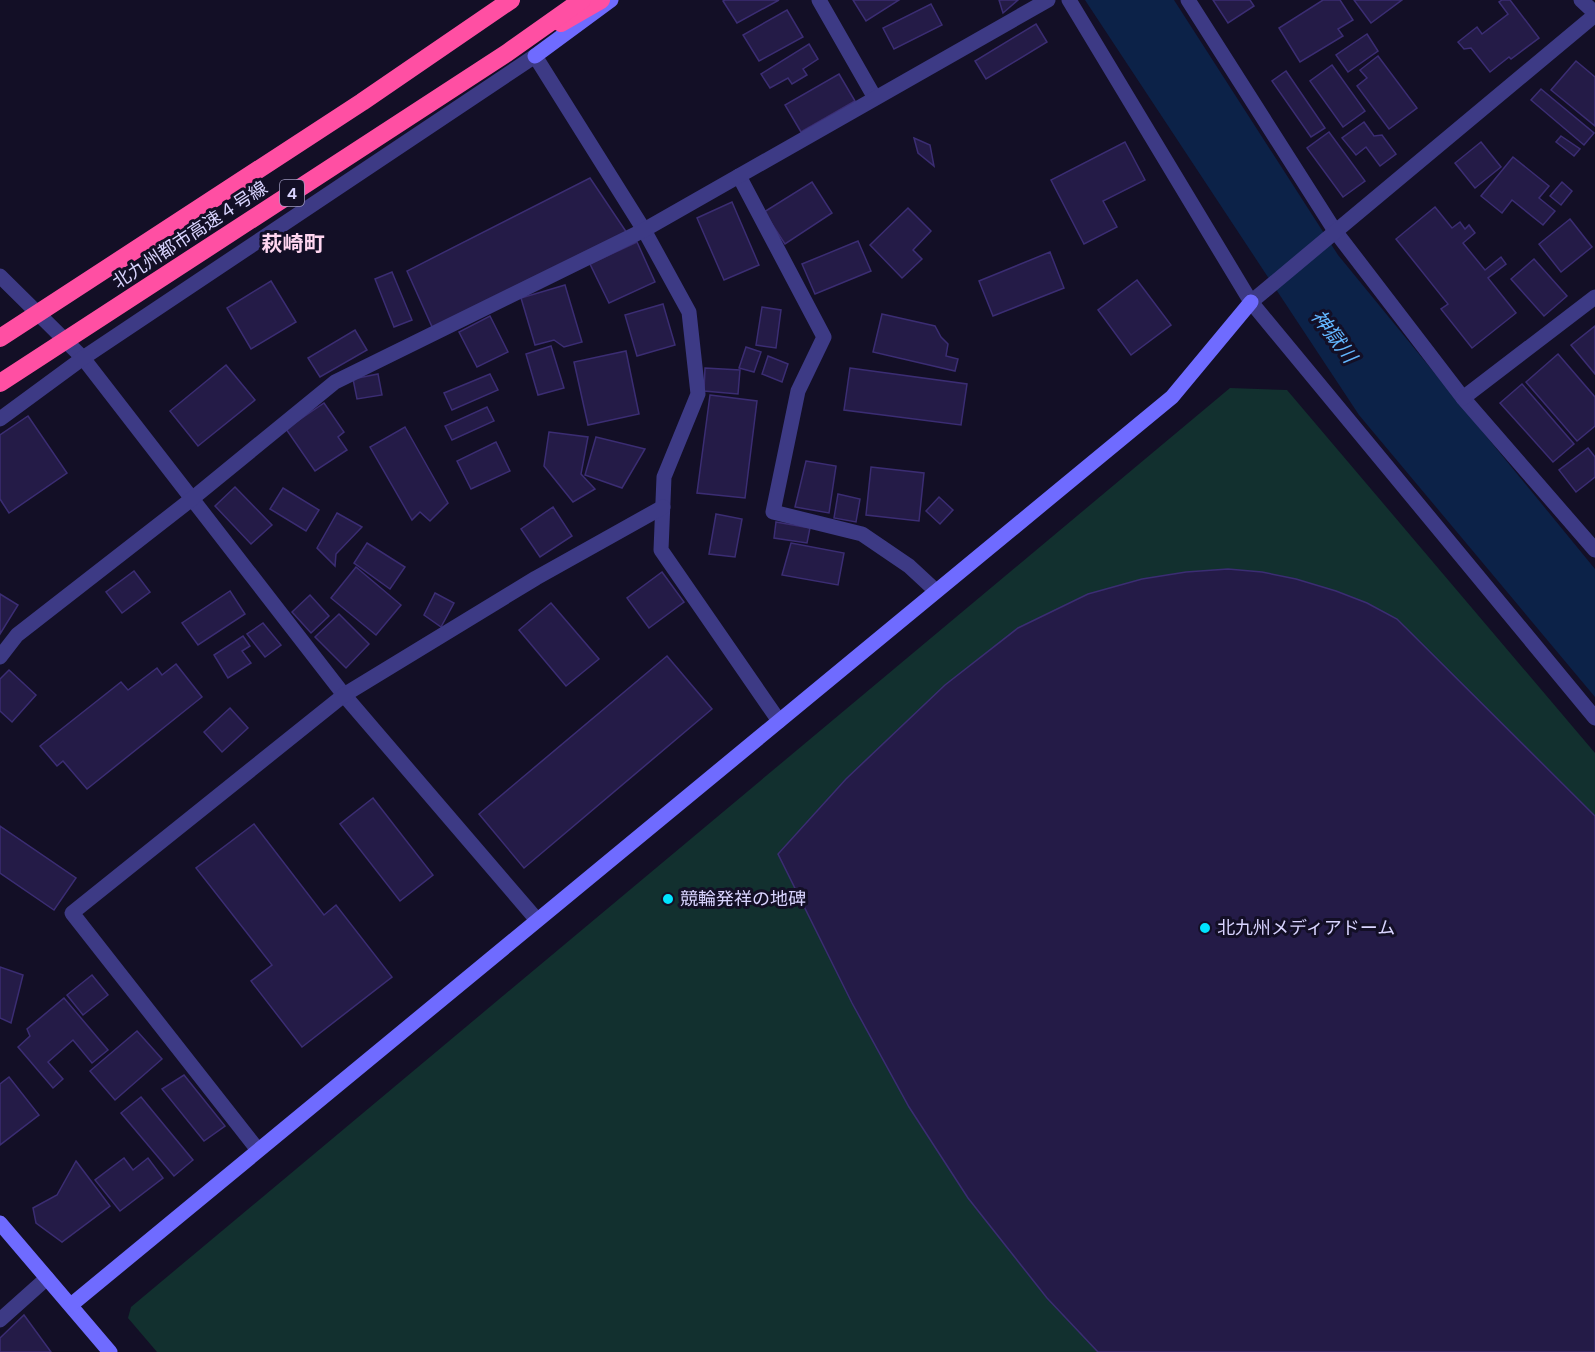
<svg xmlns="http://www.w3.org/2000/svg" width="1595" height="1352" viewBox="0 0 1595 1352" font-family="'DM Sans','Noto Sans JP',sans-serif">
	<style>
		.green { fill: #12302f }
		.water { fill: #0c2248 }
		.building { fill: #241b47; stroke: #3b2d73; stroke-width: 1.5 }
		.lines { fill: none; stroke-linecap: round; stroke-linejoin: round }
		.street { stroke: #3d3a85; stroke-width: 15 }
		.secondary { stroke: #6f6bff; stroke-width: 15 }
		.highway { stroke: #ff4fa3; stroke-width: 18 }
		.highway-bridge { stroke: #ff4fa3; stroke-width: 18 }
		.poi-dot { fill: #00e5ff; stroke: #130f26; stroke-width: 2 }
		.labels { text-anchor: middle; dominant-baseline: central; stroke-width: 6; stroke-linejoin: round; paint-order: stroke }
		.shield { fill: #130f26; stroke: #9e99be; stroke-width: 1.5 }
		.shield-label { font-size: 16px; font-weight: bold; fill: #d9d4ff }
		.street-label { font-size: 18px; fill: #d9d4ff; stroke: #130f26 }
		.poi-label { font-size: 18px; fill: #d9d4ff; stroke: #130f26; text-anchor: start }
		.water-label { font-size: 20px; font-style: italic; fill: #62b6ff; stroke: #130f26 }
		.quarter-label { font-size: 21px; font-weight: bold; fill: #ffd6f0; stroke: #130f26 }
	</style>
	<rect width="100%" height="100%" fill="#130f26"/>
	<path class="green" d="M1230,388L1287,390L1595,753V1352H157L128,1318L131,1307Z"/>
	<path class="water" d="M1085,0H1174L1338,255L1595,569V697L1359,415Z"/>
	<g class="building">
		<path d="M725,0H779L737,23L723,1Z"/>
		<path d="M853,0H899L866,21Z"/>
		<path d="M999,0H1018L1003,13Z"/>
		<path d="M1213,0H1250L1254,6L1228,23Z"/>
		<path d="M1323,0H1340L1353,20L1338,29L1343,36L1300,62L1279,28Z"/>
		<path d="M1354,0H1402L1371,23Z"/>
		<path d="M1502,0H1510L1539,38L1511,59L1509,57L1490,72L1471,48L1464,49L1458,42L1477,27L1482,34L1508,14L1499,2Z"/>
		<path d="M931,4L942,25L894,49L883,28Z"/>
		<path d="M787,10L803,37L759,61L743,35Z"/>
		<path d="M1036,24L1047,42L986,79L975,61Z"/>
		<path d="M1367,34L1378,51L1348,72L1336,55Z"/>
		<path d="M809,44L818,59L803,69L807,75L792,84L788,78L770,88L761,74Z"/>
		<path d="M1378,56L1417,108L1389,129L1357,86L1367,78L1360,70Z"/>
		<path d="M1576,61L1595,77V126L1551,90Z"/>
		<path d="M1332,65L1365,111L1343,127L1310,81Z"/>
		<path d="M1286,71L1325,128L1311,137L1272,81Z"/>
		<path d="M839,74L855,101L801,132L785,105Z"/>
		<path d="M1541,89L1594,133L1584,145L1531,100Z"/>
		<path d="M1364,122L1374,136L1382,135L1396,154L1380,166L1366,147L1356,155L1342,138Z"/>
		<path d="M1329,132L1365,181L1343,197L1307,148Z"/>
		<path d="M1561,136L1580,149L1574,156L1556,142Z"/>
		<path d="M914,138L930,145L934,166L918,153Z"/>
		<path d="M1125,142L1145,180L1103,201L1117,227L1084,244L1051,180Z"/>
		<path d="M1481,142L1501,167L1475,188L1455,163Z"/>
		<path d="M1513,157L1549,186L1539,198L1555,211L1543,225L1512,200L1502,213L1481,196Z"/>
		<path d="M590,178L627,233L433,329L407,271Z"/>
		<path d="M812,182L832,213L785,244L764,212Z"/>
		<path d="M1562,182L1572,191L1561,205L1550,196Z"/>
		<path d="M732,202L759,265L724,280L697,218Z"/>
		<path d="M1435,207L1452,228L1460,222L1465,229L1469,225L1475,233L1463,243L1485,270L1501,257L1506,264L1488,278L1516,313L1472,348L1441,309L1448,304L1396,239Z"/>
		<path d="M908,208L931,231L913,250L922,259L902,278L870,245Z"/>
		<path d="M1570,219L1592,247L1561,272L1539,244Z"/>
		<path d="M858,241L871,271L815,294L802,264Z"/>
		<path d="M637,242L655,282L609,303L590,264Z"/>
		<path d="M1050,252L1064,288L993,316L979,281Z"/>
		<path d="M1534,259L1567,296L1544,316L1511,279Z"/>
		<path d="M392,272L412,320L394,327L375,279Z"/>
		<path d="M1137,280L1171,325L1131,355L1098,310Z"/>
		<path d="M271,281L296,322L251,349L227,308Z"/>
		<path d="M565,285L582,342L564,347L554,340L535,345L521,298Z"/>
		<path d="M663,304L675,345L637,356L625,315Z"/>
		<path d="M762,307L781,310L776,348L756,345Z"/>
		<path d="M882,314L935,326L941,337L948,344L946,356L958,359L955,371L873,352Z"/>
		<path d="M490,316L508,352L477,367L459,332Z"/>
		<path d="M1595,326V374L1571,345Z"/>
		<path d="M355,330L367,350L320,377L308,358Z"/>
		<path d="M551,346L564,388L538,395L526,354Z"/>
		<path d="M746,347L761,352L754,372L739,368Z"/>
		<path d="M626,351L639,414L588,425L574,362Z"/>
		<path d="M1558,354L1595,397V426L1577,441L1526,382Z"/>
		<path d="M768,356L788,364L782,382L762,374Z"/>
		<path d="M226,365L255,400L198,446L170,411Z"/>
		<path d="M705,368L740,370L738,394L704,391Z"/>
		<path d="M850,368L967,384L961,425L844,410Z"/>
		<path d="M378,374L382,395L357,399L353,379Z"/>
		<path d="M490,374L498,390L452,410L444,393Z"/>
		<path d="M1522,384L1574,444L1553,462L1500,403Z"/>
		<path d="M710,395L757,401L745,498L697,493Z"/>
		<path d="M324,403L344,432L338,437L347,450L315,471L286,429Z"/>
		<path d="M487,407L494,421L452,440L445,426Z"/>
		<path d="M28,416L67,473L9,513L0,499V435Z"/>
		<path d="M405,427L448,503L430,521L420,512L412,520L370,447Z"/>
		<path d="M549,432L588,437L581,474L595,489L573,502L544,466Z"/>
		<path d="M596,437L645,449L622,488L585,475Z"/>
		<path d="M496,442L510,471L471,489L457,461Z"/>
		<path d="M1588,448L1595,457V477L1576,492L1559,470Z"/>
		<path d="M806,461L836,466L829,513L795,507Z"/>
		<path d="M871,467L924,473L919,521L866,515Z"/>
		<path d="M235,487L272,525L251,544L215,506Z"/>
		<path d="M283,488L319,510L306,531L270,509Z"/>
		<path d="M838,494L860,499L856,522L834,518Z"/>
		<path d="M939,497L953,510L940,524L926,511Z"/>
		<path d="M553,507L572,536L540,557L521,529Z"/>
		<path d="M337,513L362,527L336,554L335,566L317,548Z"/>
		<path d="M716,514L742,519L735,557L709,554Z"/>
		<path d="M776,522L810,528L807,543L774,538Z"/>
		<path d="M367,543L405,567L390,589L354,563Z"/>
		<path d="M791,543L844,553L838,585L782,575Z"/>
		<path d="M356,567L401,605L376,635L331,598Z"/>
		<path d="M1228,569L1262,572L1296,579L1336,591L1367,603L1397,619L1595,816V1352H1098L1047,1298L968,1198L909,1107L852,1003L778,854L846,779L945,685L1018,628L1088,594L1142,579L1186,572Z"/>
		<path d="M134,571L150,592L122,613L106,592Z"/>
		<path d="M662,572L684,602L649,628L627,598Z"/>
		<path d="M230,591L245,614L198,645L182,623Z"/>
		<path d="M435,593L454,603L441,627L424,615Z"/>
		<path d="M0,594L18,605L0,634Z"/>
		<path d="M310,595L329,616L311,633L292,612Z"/>
		<path d="M551,603L599,659L566,686L519,630Z"/>
		<path d="M339,614L369,644L346,668L315,637Z"/>
		<path d="M263,623L281,645L265,657L247,634Z"/>
		<path d="M243,636L250,646L242,651L251,663L228,678L214,655Z"/>
		<path d="M667,656L712,709L524,868L479,814Z"/>
		<path d="M176,664L202,697L87,789L63,761L57,766L40,746L121,682L128,690L157,668L162,675Z"/>
		<path d="M9,670L36,695L12,722L0,711V679Z"/>
		<path d="M230,708L248,728L222,752L204,732Z"/>
		<path d="M373,798L433,875L400,901L340,824Z"/>
		<path d="M254,824L324,915L336,905L392,977L302,1047L251,981L272,965L196,868Z"/>
		<path d="M0,826L76,878L54,910L0,873Z"/>
		<path d="M0,967L23,975L11,1023L0,1018Z"/>
		<path d="M92,975L108,995L83,1015L67,995Z"/>
		<path d="M64,998L108,1050L92,1063L73,1040L48,1062L63,1079L53,1088L18,1047L30,1036L27,1029Z"/>
		<path d="M137,1031L162,1059L115,1100L90,1071Z"/>
		<path d="M184,1075L225,1126L204,1141L162,1089Z"/>
		<path d="M9,1077L39,1115L0,1145V1084Z"/>
		<path d="M141,1097L193,1160L174,1176L121,1113Z"/>
		<path d="M124,1158L133,1170L148,1158L163,1178L120,1211L95,1180Z"/>
		<path d="M76,1161L110,1206L62,1242L36,1223L33,1208L57,1195Z"/>
		<path d="M24,1315L51,1352H0V1338Z"/>
	</g>
	<g class="lines">
		<g class="street">
			<path d="M819,0L875,98"/>
			<path d="M1069,0L1251,302L1595,718"/>
			<path d="M1188,0L1335,231L1463,398L1595,550"/>
			<path d="M1581,0L1595,13"/>
			<path d="M739,176L824,337L798,391L773,512L862,534L909,566L936,591"/>
			<path d="M0,276L83,358L344,695L537,920"/>
			<path d="M1251,302L1595,15"/>
			<path d="M1463,398L1595,297"/>
			<path d="M0,419L83,358L535,56L644,230L689,312L698,394L664,477L661,550L779,721"/>
			<path d="M0,657L17,635L193,498L335,382L644,230L1048,0"/>
			<path d="M258,1150L72,913L344,695L536,578L663,507"/>
			<path d="M0,1320L47,1278"/>
		</g>
		<g class="secondary">
			<path d="M535,56L611,0"/>
			<path d="M0,1223L110,1352"/>
			<path d="M71,1305L1172,397L1251,302"/>
		</g>
		<path class="highway" d="M561,23L601,0"/>
		<g class="highway-bridge">
			<path d="M0,338L362,102L511,0"/>
			<path d="M0,383L507,53L582,0"/>
		</g>
	</g>
	<g class="poi-dot">
		<circle cx="668" cy="899" r="6"/>
		<circle cx="1205" cy="928" r="6"/>
	</g>
	<g class="labels">
		<rect class="shield" x="280" y="180" width="24" height="26" rx="4.5"/>
		<g class="shield-label">
			<text x="292" y="193">4</text>
		</g>
		<g class="street-label">
			<text transform="translate(190 235) rotate(-33)">北九州都市高速４号線</text>
		</g>
		<g class="poi-label">
			<text x="680" y="899">競輪発祥の地碑</text>
			<text x="1217" y="928">北九州メディアドーム</text>
		</g>
		<g class="water-label">
			<text transform="translate(1334 336) rotate(53)">神獄川</text>
		</g>
		<g class="quarter-label">
			<text x="293" y="244">萩崎町</text>
		</g>
	</g>
</svg>
